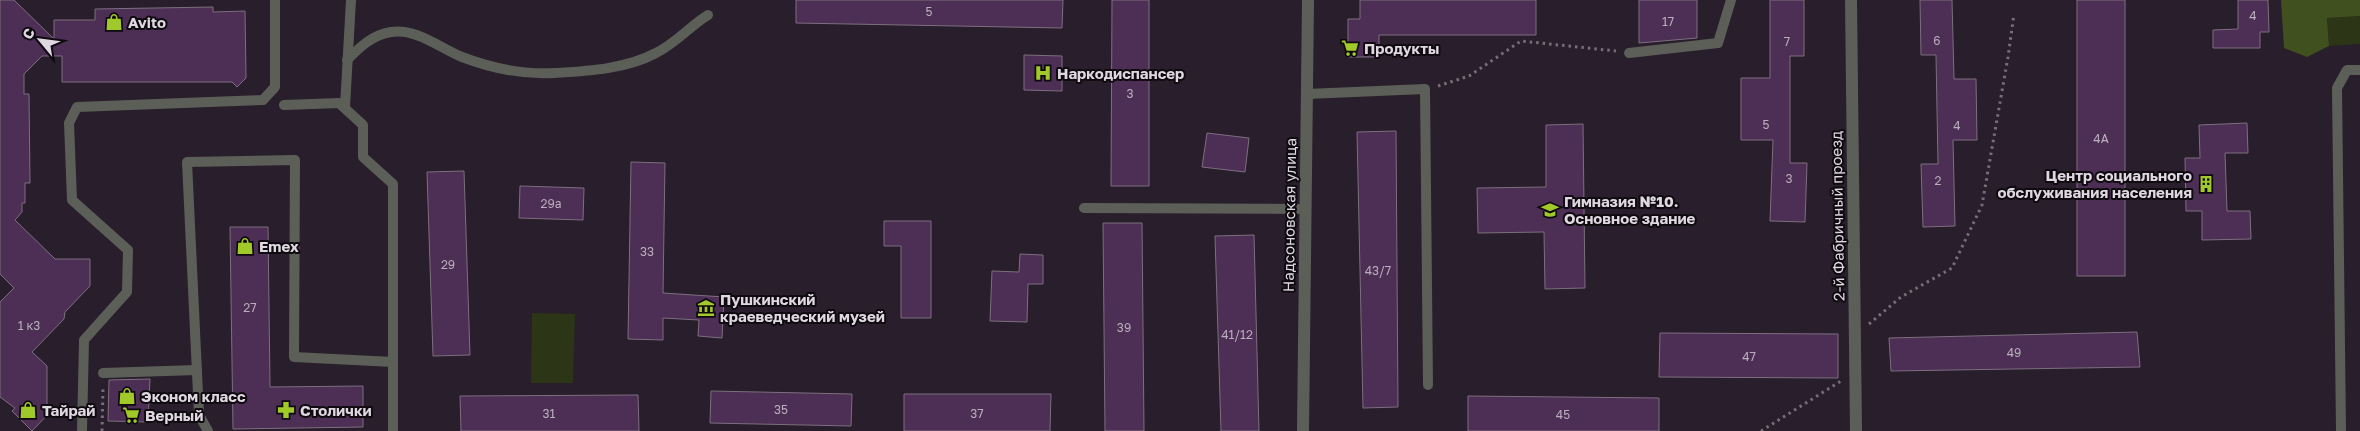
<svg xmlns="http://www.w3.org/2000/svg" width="2360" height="431" viewBox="0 0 2360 431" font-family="'Golos Text',sans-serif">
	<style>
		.green { fill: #2c3515 }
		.forest { fill: #41501f }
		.building { fill: #4d2e54; stroke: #7d6f80 }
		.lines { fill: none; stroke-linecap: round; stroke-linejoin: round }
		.path { stroke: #776e79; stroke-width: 3; stroke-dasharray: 2.5 4; stroke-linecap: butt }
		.service { stroke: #5c5f57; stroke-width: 10 }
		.minor { stroke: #5c5f57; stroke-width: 12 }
		.labels { text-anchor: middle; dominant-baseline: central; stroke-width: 4; stroke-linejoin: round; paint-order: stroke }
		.number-label { font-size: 12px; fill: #baaebe }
		.poi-label { font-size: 15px; font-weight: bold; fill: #dfd8e1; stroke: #0f0a10; text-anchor: start }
		.street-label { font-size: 15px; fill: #dfd8e1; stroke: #0f0a10 }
	</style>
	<rect width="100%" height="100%" fill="#291e2b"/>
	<g class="green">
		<path d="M2360,16V44L2329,46L2327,18Z"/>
		<path d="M532,313L575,314L573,383H531Z"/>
	</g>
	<path class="forest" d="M2281,0H2360V16L2327,18L2329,46L2307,57L2284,48Z"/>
	<g class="building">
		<path d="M0,0H14L54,39V20H95V9L213,7V12L245,11L246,78L237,87L232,82H62V56H42L24,74V94H29L30,183H25V203H22V212L15,220L55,259H90V286L65,312L64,319L32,352L47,366V405L52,410L32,431L12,411L15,408L0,397V302L14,288L0,274Z"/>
		<path d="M796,0H1063L1062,28L796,23Z"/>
		<path d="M1112,0H1149V186H1111Z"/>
		<path d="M1360,0H1536V35H1379V57H1348V19H1360Z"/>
		<path d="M1639,0H1697V38L1639,43Z"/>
		<path d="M1770,0H1804V56H1790V163H1807L1805,222L1770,221L1773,140H1741V78H1770Z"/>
		<path d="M1920,0H1952L1954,79H1976L1977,140H1953L1955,226L1923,227L1921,164H1938L1936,55H1921Z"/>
		<rect x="2077" y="0" width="48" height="276"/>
		<path d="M2238,0H2268L2269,32H2260V48H2213V30L2238,29Z"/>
		<path d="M1024,55L1062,56V91L1024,90Z"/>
		<path d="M2247,123L2248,153H2225L2227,211H2250L2251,239L2202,240V211H2186L2185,158H2200L2199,125Z"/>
		<path d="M1583,124L1585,288L1545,289L1544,232L1478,233L1477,188L1546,187V125Z"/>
		<path d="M1396,131L1398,407L1363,408L1357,132Z"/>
		<path d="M1207,133L1249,138L1245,172L1202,167Z"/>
		<path d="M631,162L665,163L663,293L724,297L722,338L698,336L699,320L663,318V340L628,339Z"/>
		<path d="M464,171L470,355L433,356L427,172Z"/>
		<path d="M520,186L584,188L583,220L519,218Z"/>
		<path d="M884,221H931V318H901V246H884Z"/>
		<path d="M1103,223H1142L1144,431H1105Z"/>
		<path d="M230,227H268L270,387L363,386V427L233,429Z"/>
		<path d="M1254,235L1259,431H1221L1215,236Z"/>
		<path d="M1020,254L1043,255V284H1028L1027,322L990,321L992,271L1019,272Z"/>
		<path d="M2137,332L2140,367L1891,371L1889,338Z"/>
		<path d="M1660,333L1838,334V378L1659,377Z"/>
		<path d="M150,379L148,422L108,421L109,380Z"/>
		<path d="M711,391L852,394L851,426L710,423Z"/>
		<path d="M904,394H1051L1050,431H904Z"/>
		<path d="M638,395L639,431H461L460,396Z"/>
		<path d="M1468,396L1659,398V431H1468Z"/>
	</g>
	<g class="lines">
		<g class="path">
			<path d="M1438,86L1469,76L1521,41L1616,51"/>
			<path d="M1869,324L1901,297L1952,268L1982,205L2008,57L2014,14"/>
			<path d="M102,431L103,387"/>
			<path d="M1761,431L1841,381"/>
		</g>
		<g class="service">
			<path d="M1629,53L1718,43L1731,0"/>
			<path d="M347,60C360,47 372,35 391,32C416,28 440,48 462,57C491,68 524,75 555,73C588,71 626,69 656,53C675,44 690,26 708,15"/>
			<path d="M1307,94L1425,89L1428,385"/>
			<path d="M284,105L339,103L363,125V157L393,184V431"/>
			<path d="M345,107L351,0"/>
			<path d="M1084,208L1306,209"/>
			<path d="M103,373L197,370"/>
			<path d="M82,430L84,340L127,292L128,250L72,200L69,123L77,107L263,100L275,87V0"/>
			<path d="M208,431L199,415L187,162L295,160L294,357L393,362"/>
			<path d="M2341,431L2337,88L2347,70H2360"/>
		</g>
		<g class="minor">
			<path d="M1851,0L1856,431"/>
			<path d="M1303,431L1308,0"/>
		</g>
	</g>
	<defs>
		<g id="shop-bare" transform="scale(1.35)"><path d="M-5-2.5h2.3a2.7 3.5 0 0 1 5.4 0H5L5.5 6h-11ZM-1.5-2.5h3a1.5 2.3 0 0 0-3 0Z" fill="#a1c929" stroke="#0f0a10" stroke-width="2.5" paint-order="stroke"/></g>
		<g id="supermarket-bare" transform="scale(1.35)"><path d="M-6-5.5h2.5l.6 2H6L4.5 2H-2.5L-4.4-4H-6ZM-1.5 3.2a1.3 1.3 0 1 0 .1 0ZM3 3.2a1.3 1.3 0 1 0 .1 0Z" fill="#a1c929" stroke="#0f0a10" stroke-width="2.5" paint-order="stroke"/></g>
		<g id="hospital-bare" transform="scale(1.35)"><path d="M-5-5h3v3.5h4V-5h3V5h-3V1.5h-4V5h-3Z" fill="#a1c929" stroke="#0f0a10" stroke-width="2.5" paint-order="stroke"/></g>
		<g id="building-bare" transform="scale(1.35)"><path d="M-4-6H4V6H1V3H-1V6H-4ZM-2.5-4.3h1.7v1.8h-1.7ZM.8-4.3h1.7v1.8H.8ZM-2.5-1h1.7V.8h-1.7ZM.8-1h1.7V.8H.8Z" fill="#a1c929" stroke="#0f0a10" stroke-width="2.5" paint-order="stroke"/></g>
		<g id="school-bare" transform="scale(1.35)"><path d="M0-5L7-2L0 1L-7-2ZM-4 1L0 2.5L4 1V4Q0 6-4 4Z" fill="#a1c929" stroke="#0f0a10" stroke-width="2.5" paint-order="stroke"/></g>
		<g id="museum-bare" transform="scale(1.35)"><path d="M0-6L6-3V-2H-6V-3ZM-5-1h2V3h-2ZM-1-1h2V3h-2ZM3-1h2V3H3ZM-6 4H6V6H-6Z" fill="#a1c929" stroke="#0f0a10" stroke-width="2.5" paint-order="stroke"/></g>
		<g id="pharmacy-bare" transform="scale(1.35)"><path d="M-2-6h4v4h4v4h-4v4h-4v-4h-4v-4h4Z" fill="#a1c929" stroke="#0f0a10" stroke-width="2.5" paint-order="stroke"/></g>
	</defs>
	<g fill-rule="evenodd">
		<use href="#shop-bare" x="114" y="22"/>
		<use href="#supermarket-bare" x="1350" y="48"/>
		<use href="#hospital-bare" x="1043" y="73"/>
		<use href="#building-bare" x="2206" y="184"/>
		<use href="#school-bare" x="1550" y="210"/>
		<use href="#shop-bare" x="245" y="246"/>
		<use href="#museum-bare" x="706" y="308"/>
		<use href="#shop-bare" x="127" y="396"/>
		<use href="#shop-bare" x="28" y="410"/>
		<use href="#pharmacy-bare" x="286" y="410"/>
		<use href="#supermarket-bare" x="131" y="415"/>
	</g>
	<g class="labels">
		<g class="number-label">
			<text x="929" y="11">5</text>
			<text x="2253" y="15">4</text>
			<text x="1668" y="21">17</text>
			<text x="1937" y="40">6</text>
			<text x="1787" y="41">7</text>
			<text x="1130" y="93">3</text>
			<text x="1766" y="124">5</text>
			<text x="1957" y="125">4</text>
			<text x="2101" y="138">4А</text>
			<text x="1789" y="178">3</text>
			<text x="1938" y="180">2</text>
			<text x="551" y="203">29а</text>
			<text x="647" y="251">33</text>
			<text x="448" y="264">29</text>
			<text x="1378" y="270">43/7</text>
			<text x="250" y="307">27</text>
			<text x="29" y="325">1 к3</text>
			<text x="1124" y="327">39</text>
			<text x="1237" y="334">41/12</text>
			<text x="2014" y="352">49</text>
			<text x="1749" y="356">47</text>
			<text x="781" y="409">35</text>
			<text x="549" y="413">31</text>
			<text x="977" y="413">37</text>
			<text x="1563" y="414">45</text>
		</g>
		<g class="poi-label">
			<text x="128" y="22">Avito</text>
			<text x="1364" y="48">Продукты</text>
			<text x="1057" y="73">Наркодиспансер</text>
			<text x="2192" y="175" text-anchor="end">Центр социального<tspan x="2192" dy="17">обслуживания населения</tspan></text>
			<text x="1564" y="201">Гимназия №10.<tspan x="1564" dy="17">Основное здание</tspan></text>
			<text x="259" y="246">Emex</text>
			<text x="720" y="299">Пушкинский<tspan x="720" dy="17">краеведческий музей</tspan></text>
			<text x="141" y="396">Эконом класс</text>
			<text x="42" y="410">Тайрай</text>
			<text x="300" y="410">Столички</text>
			<text x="145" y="415">Верный</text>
		</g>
		<g class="street-label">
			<text transform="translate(1289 215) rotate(-89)">Надсоновская улица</text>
			<text transform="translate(1837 216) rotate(-91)">2-й Фабричный проезд</text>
		</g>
	</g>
	<g transform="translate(40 40) rotate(299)" stroke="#0f0a10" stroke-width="4" paint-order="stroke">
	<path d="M0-4L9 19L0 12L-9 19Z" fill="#dfd8e1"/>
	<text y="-8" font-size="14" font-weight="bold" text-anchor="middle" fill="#dfd8e1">С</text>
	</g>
</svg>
